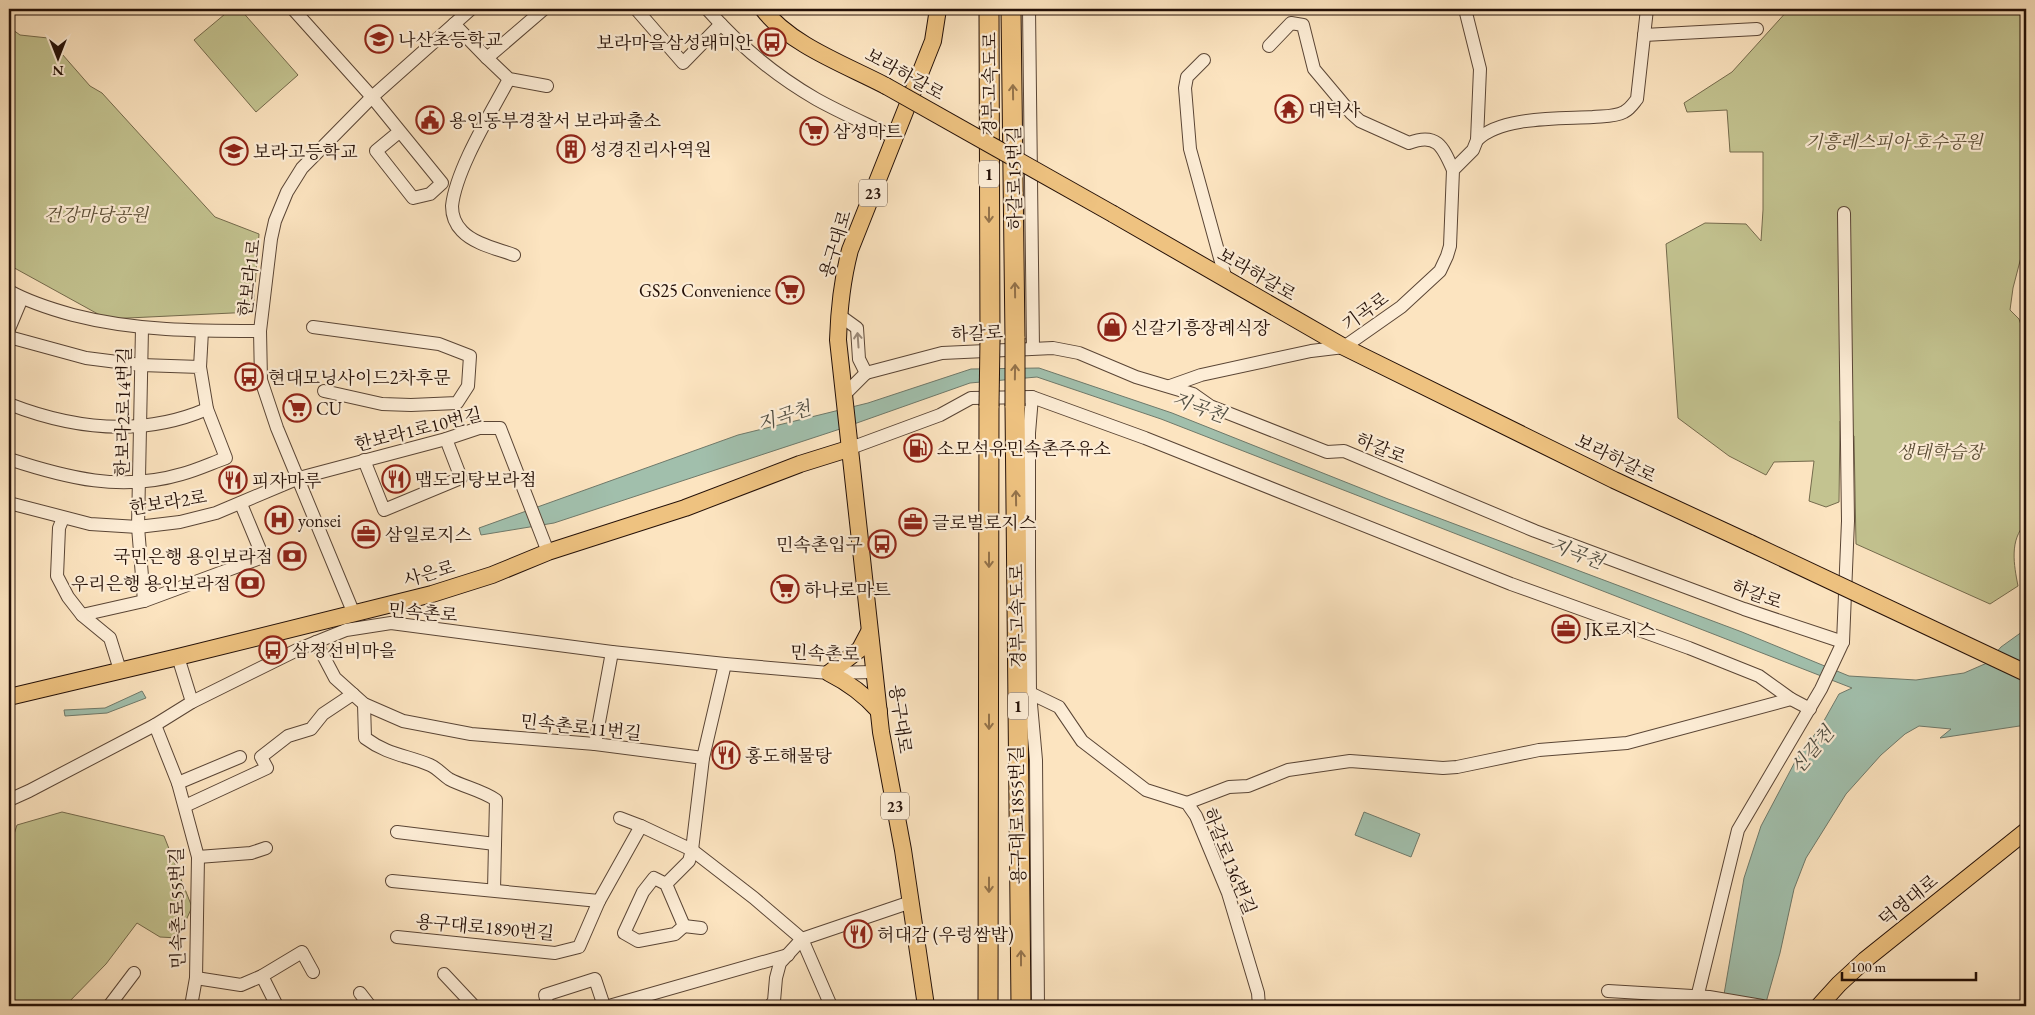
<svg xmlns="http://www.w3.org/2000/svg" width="2035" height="1015" viewBox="0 0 2035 1015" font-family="'EB Garamond','Noto Serif KR',serif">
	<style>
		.green { fill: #c3c390; stroke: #746a4c }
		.water { fill: #a1bfac; stroke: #6f796a }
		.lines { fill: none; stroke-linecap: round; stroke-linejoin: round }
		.minor-casing { stroke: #5a4535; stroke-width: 14 }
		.major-casing { stroke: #241007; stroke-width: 18 }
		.highway-casing { stroke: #241007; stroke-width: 21 }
		.minor { stroke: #fdedd6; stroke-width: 12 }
		.major { stroke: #eec280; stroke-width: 16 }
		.highway { stroke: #eec280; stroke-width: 19 }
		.major-bridge-casing { stroke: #241007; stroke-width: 18; stroke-linecap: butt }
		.highway-bridge-casing { stroke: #241007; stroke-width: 21; stroke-linecap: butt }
		.major-bridge { stroke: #eec280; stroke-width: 16 }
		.highway-bridge { stroke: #eec280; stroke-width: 19 }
		.oneway { stroke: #93724a }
		.oneway2 { stroke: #9b8a79 }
		.labels { text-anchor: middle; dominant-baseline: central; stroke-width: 4.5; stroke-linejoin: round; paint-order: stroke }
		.shield { fill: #fdedd6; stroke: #655245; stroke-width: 1 }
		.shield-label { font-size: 16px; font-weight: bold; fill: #241007 }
		.poi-label { font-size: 18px; fill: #241007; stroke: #fdedd6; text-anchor: start }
		.street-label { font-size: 18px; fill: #241007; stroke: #fdedd6 }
		.park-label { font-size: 18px; font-style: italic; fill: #5c4f37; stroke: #fdedd6 }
		.water-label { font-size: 19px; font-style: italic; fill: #504d41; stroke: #fdedd6 }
	</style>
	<rect width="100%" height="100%" fill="#fce4c0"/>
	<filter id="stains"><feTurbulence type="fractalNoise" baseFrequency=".004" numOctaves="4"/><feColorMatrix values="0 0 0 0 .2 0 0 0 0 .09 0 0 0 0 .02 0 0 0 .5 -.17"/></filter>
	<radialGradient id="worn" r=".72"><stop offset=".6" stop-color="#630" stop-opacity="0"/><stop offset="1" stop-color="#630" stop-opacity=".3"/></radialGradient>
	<g class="green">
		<path d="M231,9H240L298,75L256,112L194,40Z"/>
		<path d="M1789,9H2026V238L2013,288L2010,310L2019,319L2026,339V523C2009,540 2014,565 2018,586L1990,604L1856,544L1854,436L1840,421L1839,502L1826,507L1809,501L1814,461L1774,462L1766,475L1729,456L1678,418L1666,244L1705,223L1746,224L1761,241L1763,210V152H1730L1727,110L1687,112L1684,103L1732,72Z"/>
		<path d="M9,27L20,35L48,38L90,86L102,93L215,217L259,234L253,312L107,319L9,265Z"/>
		<path d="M62,812L164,836L192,907L178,938L160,937L137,923L106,964L65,1006H9V850L17,825Z"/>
	</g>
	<g class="water">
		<path d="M1039,368L1172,413L1388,499L1742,632L1849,676L1916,680L1964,673L1987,663L2001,647L2026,629V725L1940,738L1951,729L1919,726L1905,734L1881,755L1846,794L1806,858L1794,889L1780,953L1765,1006H1722L1744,878L1761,826L1797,758L1821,726L1839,694L1852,688L1161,419L1037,377L970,383L837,430L554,523L481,535L479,528L738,435L868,403L971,369Z"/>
		<path d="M142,691L146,698L107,713L65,716L64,710L105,708Z"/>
		<path d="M1364,812L1420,834L1411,857L1355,835Z"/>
	</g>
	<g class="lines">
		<g class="minor-casing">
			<g id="minor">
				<path d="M293,9L372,97L442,183L430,194L413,198L376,151L399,132"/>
				<path d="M636,9L683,63L721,24"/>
				<path d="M707,9C737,43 776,76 816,99C841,113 869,125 895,138"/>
				<path d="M1029,9L1033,348"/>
				<path d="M454,24L487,58L544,9"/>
				<path d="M1644,35L1757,29"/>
				<path d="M1269,46L1291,23L1303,25L1314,69L1351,113L1360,121L1409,143C1437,132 1443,147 1453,170"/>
				<path d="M487,58L509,79L547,86"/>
				<path d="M1204,60L1187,77L1185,88L1190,149L1226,280"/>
				<path d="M509,79C491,113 456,169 452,206C452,216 455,224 462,231C474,244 498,249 514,255"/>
				<path d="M1477,140C1501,116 1560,119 1593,117C1603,116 1615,117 1624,112C1630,109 1633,104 1637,99L1647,9"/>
				<path d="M9,291C29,302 51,309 73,315C135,331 197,331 260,331"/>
				<path d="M839,315L857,328L859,359L866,373"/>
				<path d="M313,327L439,344L470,356L468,386L457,403L411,405L382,404L324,391"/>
				<path d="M142,328L138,527L144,601"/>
				<path d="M9,329L22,298"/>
				<path d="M9,337L86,358L141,365L200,367L207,409L226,458C212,463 197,470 182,474C121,492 67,478 9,459"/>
				<path d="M200,367L202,331"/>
				<path d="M866,373L942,353L1053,348L1079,353L1136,377L1193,394L1210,406L1327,452L1344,451L1535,531L1744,609L1843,642L1821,689L1738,830L1695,1006"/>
				<path d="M1170,386L1201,375L1311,351L1344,347L1401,307L1440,271L1447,256L1450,246L1453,170L1473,150L1477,140L1480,69L1465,9"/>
				<path d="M844,395L866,373"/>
				<path d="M1032,397L1145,438L1511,584L1689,648L1759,676L1791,699L1810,709"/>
				<path d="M9,404C73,429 142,437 207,409"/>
				<path d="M848,449L940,415L971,398L1032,397L1029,433V566L1030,693L1036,760L1038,1006"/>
				<path d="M364,460L384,510L461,478L446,439"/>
				<path d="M9,503L90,524L138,527L180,522L216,513L299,478L446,439L479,428H500L548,552"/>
				<path d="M63,518L59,528L57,576L68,597L82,615L110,638L120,670"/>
				<path d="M354,614L277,428L261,380L260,331L271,239L275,221L287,192L302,168L372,97L471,9"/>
				<path d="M82,615L144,601L263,557L241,504"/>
				<path d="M316,642L335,678L364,704L403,721L471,734L595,744L703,758L725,664"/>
				<path d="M1843,642L1848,521L1844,213"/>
				<path d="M178,657L192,702"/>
				<path d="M1030,693L1059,707L1082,741L1146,790L1187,803L1196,816L1228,893L1258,993L1259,1006"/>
				<path d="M364,704L365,738C388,755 406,755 430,765C437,768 443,775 449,779C464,787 481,790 496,800L495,844L397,832"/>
				<path d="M155,725L178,783L198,857L196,978L191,1006"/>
				<path d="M595,744L612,652"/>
				<path d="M178,783L240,757"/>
				<path d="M9,800L29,791L155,725L192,702L299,649L346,630L391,623L612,652L725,664L829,673L874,672"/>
				<path d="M1187,803L1229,787L1248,786L1288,770L1350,761L1443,768L1457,767L1539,750L1627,743L1791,699"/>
				<path d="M185,806L267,768L261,757L288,736L311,729L323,714L353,694"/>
				<path d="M620,818L641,826"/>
				<path d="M198,857L251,853L266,848"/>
				<path d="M392,881L599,901L641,826L692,850L703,758"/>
				<path d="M666,884L654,878L643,892L624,933L638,941L675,934L684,926L666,884L689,861L692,850L754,898L802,939L831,1006"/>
				<path d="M494,890L495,844"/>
				<path d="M684,926L701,928"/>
				<path d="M397,937L555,953L579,947L599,901"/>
				<path d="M444,974L474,1006"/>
				<path d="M262,976L277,1006"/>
				<path d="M196,978L241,985L262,976L302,952L313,972"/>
				<path d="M1608,991L1709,997L1762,1006"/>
				<path d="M360,993L370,1006"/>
				<path d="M109,1006L134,973"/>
				<path d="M548,1006L545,995L595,979L604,1006"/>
				<path d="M609,1006L788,955"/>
				<path d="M770,1006L774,1001L776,978L780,963L802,939L911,902"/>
			</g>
		</g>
		<g class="major-casing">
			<g id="major">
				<path d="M763,9C790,45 846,65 886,86"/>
				<path d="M1113,214L1344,347L1614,480L1750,543"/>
				<path d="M869,632L860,649L829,673C849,683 864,694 879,711"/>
				<path d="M9,697L178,657L432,594L492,575L548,552L685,508L800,464L848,449"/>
				<path d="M926,1006L903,850L881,732L838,340C839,309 842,280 850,250L933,41L938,9"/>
				<path d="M1819,1006L1839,984L1865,960L2026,831"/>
			</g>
		</g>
		<g class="highway-casing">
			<g id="highway">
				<path d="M989,9L990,340"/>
				<path d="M1011,9L1015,338"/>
				<path d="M1015,406L1021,1006"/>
				<path d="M988,1006L989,406"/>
			</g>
		</g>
		<use href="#minor" class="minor"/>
		<use href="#major" class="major"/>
		<use href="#highway" class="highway"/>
		<g class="major-bridge-casing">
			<g id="major-bridge">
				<path d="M886,86L1113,214"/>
				<path d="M1750,543L2026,673"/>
			</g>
		</g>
		<g class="highway-bridge-casing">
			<g id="highway-bridge">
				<path d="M989,406L990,340"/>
				<path d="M1015,406V338"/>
			</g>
		</g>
		<use href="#major-bridge" class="major-bridge"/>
		<use href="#highway-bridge" class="highway-bridge"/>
	</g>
	<defs><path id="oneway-shaft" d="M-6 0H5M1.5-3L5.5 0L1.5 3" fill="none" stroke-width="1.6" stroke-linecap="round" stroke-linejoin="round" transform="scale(1.25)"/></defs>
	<g class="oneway">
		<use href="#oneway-shaft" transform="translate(1013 92) rotate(-91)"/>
		<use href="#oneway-shaft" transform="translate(989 215) rotate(90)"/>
		<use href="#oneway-shaft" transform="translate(1015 290) rotate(-91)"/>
		<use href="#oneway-shaft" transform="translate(1015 372) rotate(-89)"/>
		<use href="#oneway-shaft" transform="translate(1016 498) rotate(-91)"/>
		<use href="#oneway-shaft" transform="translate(989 560) rotate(90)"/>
		<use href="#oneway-shaft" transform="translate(989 722) rotate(90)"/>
		<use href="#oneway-shaft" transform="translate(989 885) rotate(90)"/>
		<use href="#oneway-shaft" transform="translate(1021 958) rotate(-90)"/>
	</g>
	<use class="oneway2" href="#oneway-shaft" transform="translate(858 340) rotate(-94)"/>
	<defs>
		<g id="school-ring" transform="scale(1.4375)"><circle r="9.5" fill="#fdedd6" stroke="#8f2418" stroke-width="1.5"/><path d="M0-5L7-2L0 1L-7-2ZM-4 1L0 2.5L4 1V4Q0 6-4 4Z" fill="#8f2418"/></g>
		<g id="bus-ring" transform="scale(1.4375)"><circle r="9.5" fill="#fdedd6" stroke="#8f2418" stroke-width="1.5"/><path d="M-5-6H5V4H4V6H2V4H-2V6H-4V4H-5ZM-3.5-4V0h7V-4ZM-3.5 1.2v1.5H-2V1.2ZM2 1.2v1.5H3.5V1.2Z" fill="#8f2418"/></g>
		<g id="temple-ring" transform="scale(1.4375)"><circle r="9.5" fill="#fdedd6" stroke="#8f2418" stroke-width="1.5"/><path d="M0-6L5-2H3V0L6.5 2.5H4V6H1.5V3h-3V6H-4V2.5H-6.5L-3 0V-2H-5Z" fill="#8f2418"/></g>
		<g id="civic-ring" transform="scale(1.4375)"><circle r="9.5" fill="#fdedd6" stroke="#8f2418" stroke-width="1.5"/><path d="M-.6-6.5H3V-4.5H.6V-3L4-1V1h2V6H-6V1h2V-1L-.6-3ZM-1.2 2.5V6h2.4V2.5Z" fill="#8f2418"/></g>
		<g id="supermarket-ring" transform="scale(1.4375)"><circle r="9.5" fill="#fdedd6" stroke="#8f2418" stroke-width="1.5"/><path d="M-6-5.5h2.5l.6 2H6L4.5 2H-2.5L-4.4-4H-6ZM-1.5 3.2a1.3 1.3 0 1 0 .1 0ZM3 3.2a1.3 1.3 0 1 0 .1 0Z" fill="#8f2418"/></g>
		<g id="building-ring" transform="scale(1.4375)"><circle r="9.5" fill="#fdedd6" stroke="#8f2418" stroke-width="1.5"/><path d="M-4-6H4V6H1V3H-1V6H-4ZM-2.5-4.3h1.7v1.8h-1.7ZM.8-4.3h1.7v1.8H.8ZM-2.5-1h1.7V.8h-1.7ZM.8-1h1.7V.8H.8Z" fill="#8f2418"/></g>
		<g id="shop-ring" transform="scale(1.4375)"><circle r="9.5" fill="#fdedd6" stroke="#8f2418" stroke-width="1.5"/><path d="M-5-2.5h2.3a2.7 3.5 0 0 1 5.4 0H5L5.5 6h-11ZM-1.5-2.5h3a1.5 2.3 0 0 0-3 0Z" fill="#8f2418"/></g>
		<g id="fuel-ring" transform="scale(1.4375)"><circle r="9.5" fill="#fdedd6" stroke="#8f2418" stroke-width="1.5"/><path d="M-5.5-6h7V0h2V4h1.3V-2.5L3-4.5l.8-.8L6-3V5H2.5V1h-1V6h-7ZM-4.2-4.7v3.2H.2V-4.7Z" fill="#8f2418"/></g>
		<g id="restaurant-ring" transform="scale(1.4375)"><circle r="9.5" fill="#fdedd6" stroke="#8f2418" stroke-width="1.5"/><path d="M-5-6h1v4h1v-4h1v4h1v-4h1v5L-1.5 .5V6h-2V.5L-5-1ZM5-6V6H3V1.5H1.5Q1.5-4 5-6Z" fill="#8f2418"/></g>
		<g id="hospital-ring" transform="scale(1.4375)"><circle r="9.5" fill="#fdedd6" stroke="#8f2418" stroke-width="1.5"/><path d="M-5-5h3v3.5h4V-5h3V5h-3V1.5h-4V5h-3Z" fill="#8f2418"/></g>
		<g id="office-ring" transform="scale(1.4375)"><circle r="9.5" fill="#fdedd6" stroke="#8f2418" stroke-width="1.5"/><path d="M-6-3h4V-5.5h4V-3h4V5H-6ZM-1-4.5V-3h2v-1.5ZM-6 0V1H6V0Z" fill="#8f2418"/></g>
		<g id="bank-ring" transform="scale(1.4375)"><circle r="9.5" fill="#fdedd6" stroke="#8f2418" stroke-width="1.5"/><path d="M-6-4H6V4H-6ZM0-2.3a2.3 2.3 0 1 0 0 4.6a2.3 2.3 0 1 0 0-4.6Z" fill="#8f2418"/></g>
	</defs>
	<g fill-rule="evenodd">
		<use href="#school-ring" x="379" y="39"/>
		<use href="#bus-ring" x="772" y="42"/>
		<use href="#temple-ring" x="1289" y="109"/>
		<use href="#civic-ring" x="430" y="120"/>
		<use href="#supermarket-ring" x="814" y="131"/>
		<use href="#building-ring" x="571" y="149"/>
		<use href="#school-ring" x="234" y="151"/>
		<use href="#supermarket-ring" x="790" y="290"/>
		<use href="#shop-ring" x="1112" y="327"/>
		<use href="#bus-ring" x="249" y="377"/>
		<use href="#supermarket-ring" x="297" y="408"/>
		<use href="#fuel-ring" x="918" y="448"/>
		<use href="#restaurant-ring" x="396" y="479"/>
		<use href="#restaurant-ring" x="233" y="480"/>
		<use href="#hospital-ring" x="279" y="520"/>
		<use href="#office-ring" x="913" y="522"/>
		<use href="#office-ring" x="366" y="534"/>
		<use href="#bus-ring" x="882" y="544"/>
		<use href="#bank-ring" x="292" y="556"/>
		<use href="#bank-ring" x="250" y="583"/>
		<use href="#supermarket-ring" x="785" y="589"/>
		<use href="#office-ring" x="1566" y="629"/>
		<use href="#bus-ring" x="273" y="650"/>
		<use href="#restaurant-ring" x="726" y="755"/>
		<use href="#restaurant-ring" x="858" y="934"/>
	</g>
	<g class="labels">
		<g class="shield">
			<rect x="979" y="160.5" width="20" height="27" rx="4"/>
			<rect x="859" y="179.5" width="28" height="27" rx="4"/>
			<rect x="1008" y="692.5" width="20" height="27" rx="4"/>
			<rect x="881" y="792.5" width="28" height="27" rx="4"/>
		</g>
		<g class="shield-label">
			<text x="989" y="174">1</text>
			<text x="873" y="193">23</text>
			<text x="1018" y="706">1</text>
			<text x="895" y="806">23</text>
		</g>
		<g class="poi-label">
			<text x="398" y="39">나산초등학교</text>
			<text x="753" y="42" text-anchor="end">보라마을삼성래미안</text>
			<text x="1308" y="109">대덕사</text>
			<text x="449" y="120">용인동부경찰서 보라파출소</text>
			<text x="833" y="131">삼성마트</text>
			<text x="590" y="149">성경진리사역원</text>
			<text x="253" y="151">보라고등학교</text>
			<text x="771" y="290" text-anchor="end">GS25 Convenience</text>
			<text x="1131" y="327">신갈기흥장례식장</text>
			<text x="268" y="377">현대모닝사이드2차후문</text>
			<text x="316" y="408">CU</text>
			<text x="937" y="448">소모석유민속촌주유소</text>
			<text x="415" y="479">맵도리탕보라점</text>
			<text x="252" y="480">피자마루</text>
			<text x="298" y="520">yonsei</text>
			<text x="932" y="522">글로벌로지스</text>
			<text x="385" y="534">삼일로지스</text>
			<text x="863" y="544" text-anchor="end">민속촌입구</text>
			<text x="273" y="556" text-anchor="end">국민은행 용인보라점</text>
			<text x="231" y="583" text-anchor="end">우리은행 용인보라점</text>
			<text x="804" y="589">하나로마트</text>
			<text x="1585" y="629">JK로지스</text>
			<text x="292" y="650">삼정선비마을</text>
			<text x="745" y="755">홍도해물탕</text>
			<text x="877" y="934">허대감 (우렁쌈밥)</text>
		</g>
		<g class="street-label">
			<text transform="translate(905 74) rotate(29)">보라하갈로</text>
			<text transform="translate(989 84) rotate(-90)">경부고속도로</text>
			<text transform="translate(1014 178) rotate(-91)">하갈로15번길</text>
			<text transform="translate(835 244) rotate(-73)">용구대로</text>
			<text transform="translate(1257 274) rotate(30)">보라하갈로</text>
			<text transform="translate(249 278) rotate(-83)">한보라1로</text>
			<text transform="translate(1365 311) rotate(-36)">기곡로</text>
			<text transform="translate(977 333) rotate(-3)">하갈로</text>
			<text transform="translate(123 412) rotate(-89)">한보라2로14번길</text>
			<text transform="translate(418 429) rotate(-14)">한보라1로10번길</text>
			<text transform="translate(1381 448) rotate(22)">하갈로</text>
			<text transform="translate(1616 458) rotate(26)">보라하갈로</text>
			<text transform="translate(168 502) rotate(-9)">한보라2로</text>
			<text transform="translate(429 573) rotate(-16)">사은로</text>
			<text transform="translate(1757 594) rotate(20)">하갈로</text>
			<text transform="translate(423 612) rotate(5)">민속촌로</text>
			<text transform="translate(1017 616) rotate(-91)">경부고속도로</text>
			<text transform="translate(825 653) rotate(2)">민속촌로</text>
			<text transform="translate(901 719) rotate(82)">용구대로</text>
			<text transform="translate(581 727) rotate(6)">민속촌로11번길</text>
			<text transform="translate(1017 815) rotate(-91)">용구대로1855번길</text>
			<text transform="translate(1230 861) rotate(68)">하갈로136번길</text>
			<text transform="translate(1908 900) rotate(-39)">덕영대로</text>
			<text transform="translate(177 908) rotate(-91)">민속촌로55번길</text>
			<text transform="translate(485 927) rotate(5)">용구대로1890번길</text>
		</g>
		<g class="park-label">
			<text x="1894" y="141">기흥레스피아 호수공원</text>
			<text x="96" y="214">건강마당공원</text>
			<text x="1940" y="451">생태학습장</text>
		</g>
		<g class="water-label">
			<text transform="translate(1199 407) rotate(20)">지곡천</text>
			<text transform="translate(784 416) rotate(-18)">지곡천</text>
			<text transform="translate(1577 553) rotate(21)">지곡천</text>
			<text transform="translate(1812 750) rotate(-50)">신갈천</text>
		</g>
	</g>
	<rect width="2035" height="1015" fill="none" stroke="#fce4c0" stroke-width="30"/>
	<rect x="10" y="10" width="2015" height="995" fill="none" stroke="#241007" stroke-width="2.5"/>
	<rect x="15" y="15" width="2005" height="985" fill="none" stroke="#241007"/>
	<g transform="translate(58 58) rotate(180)" stroke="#fdedd6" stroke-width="4" paint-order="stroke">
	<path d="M0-4L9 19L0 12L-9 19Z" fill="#241007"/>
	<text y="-8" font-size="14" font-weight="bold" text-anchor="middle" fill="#241007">N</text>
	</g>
	<path d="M1842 972v8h134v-8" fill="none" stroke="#241007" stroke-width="2.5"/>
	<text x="1850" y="972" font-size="15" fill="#241007" stroke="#fdedd6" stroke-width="4" paint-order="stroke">100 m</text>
	<rect width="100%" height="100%" filter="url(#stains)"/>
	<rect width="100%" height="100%" fill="url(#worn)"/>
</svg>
